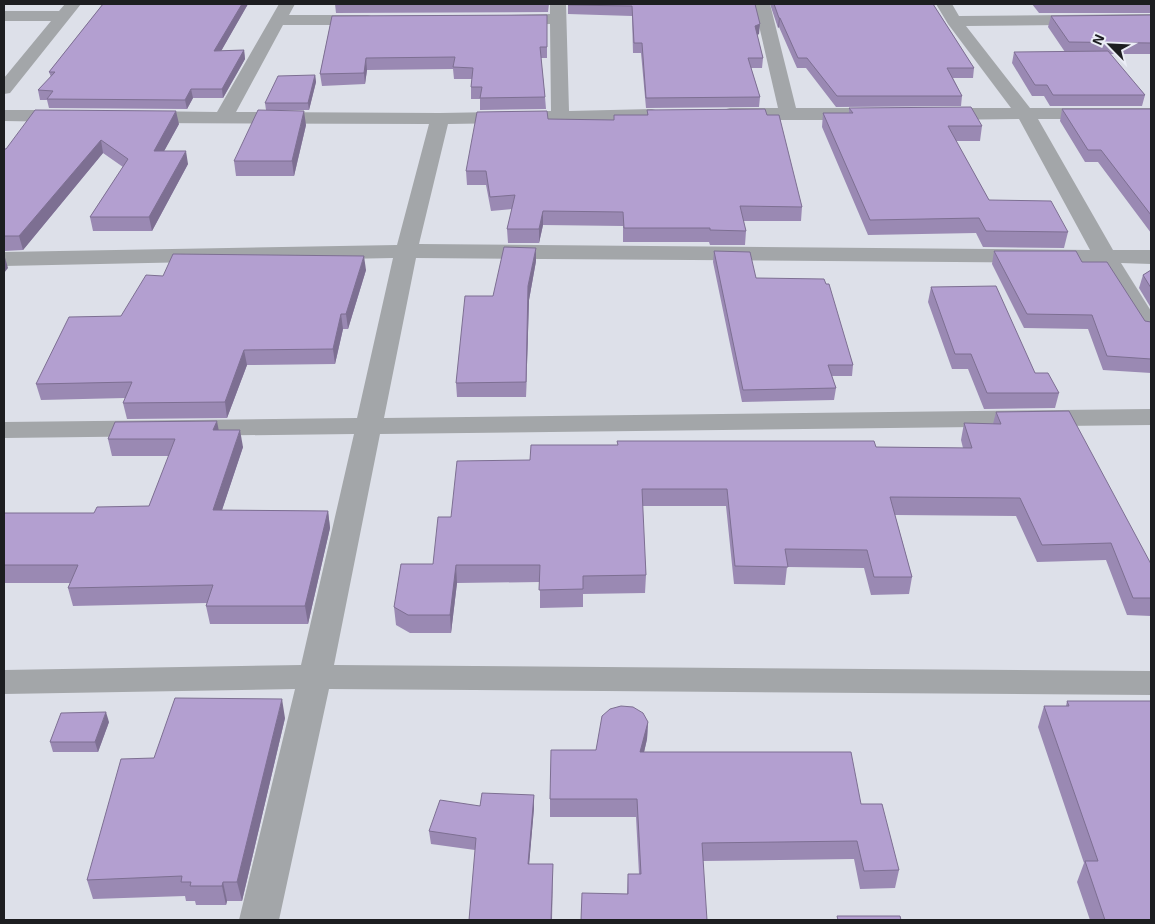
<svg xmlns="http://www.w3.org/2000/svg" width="1155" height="924" viewBox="0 0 1155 924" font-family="'Exo 2',sans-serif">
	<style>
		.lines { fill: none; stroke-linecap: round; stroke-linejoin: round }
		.minor { fill: #a3a6a9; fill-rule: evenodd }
		.wall { fill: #9a89b3 }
		.shaded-wall { fill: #7d6f92 }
		.building { fill: #b39fd0; stroke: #7d6f92 }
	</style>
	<rect width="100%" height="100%" fill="#dde0e9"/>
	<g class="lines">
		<g class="minor">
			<path d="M65,4H81L10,93L4,94V78L51,21H4V11H59Z"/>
			<path d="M279,4H295L289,15H368L374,17L376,20L374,23L368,25H283L236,112L440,113L551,111L550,24L511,25L505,23L503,20L505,17L511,15L550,14V4H566L569,111L652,109L659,111L661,115L659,119L652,121L448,124L419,244L1090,250L1019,119L938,120L931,118L929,114L931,110L938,108H1011L948,24L936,4H952L959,16L1151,14V24L966,26L1030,108H1151V119H1038L1113,250H1151V264L1121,263L1151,311V336L1143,334L1098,263L416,258L384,418L1151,409V425L380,434L334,665L1151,671V695L329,689L279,920H239L295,689L4,694V670L301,665L354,434L4,438V422L357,418L393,258L4,266V252L397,245L429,124L140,123L133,121L131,117L133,113L140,111L217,112Z"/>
			<path d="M754,4H770L796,108H860L867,110L869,114L867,118L860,120H730L723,118L721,114L723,110L730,108H778Z"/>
			<path d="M4,110H67L74,112L76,116L74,120L67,122L4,121Z"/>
		</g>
	</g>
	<g class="wall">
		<path d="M103,4H248L221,51L244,50L245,59L223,98H193L187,109L49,108L47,100H40L38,90L51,77L49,72Z"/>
		<path d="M335,4H549L548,12L336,13Z"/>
		<path d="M568,4H755L759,34L757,35L763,58L762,68H751L760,97L759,107L646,108L641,53H633L632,16L568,14Z"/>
		<path d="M770,4H933L974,68L973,78H953L962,96L961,106L836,107L806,68H797L779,27L778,28Z"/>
		<path d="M1032,4H1151V13H1039Z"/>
		<path d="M547,15V58H541L545,97L546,109L480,110V99H471V87L472,79H454L453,69L367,70L365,84L322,86L320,74L332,16Z"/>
		<path d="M1151,15V54H1110L1145,95L1142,106H1050L1044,96H1032L1012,63L1014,52H1065L1048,27L1051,16Z"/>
		<path d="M315,75L316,82L309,110H266L265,103Z"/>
		<path d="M849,108L982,126L980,141H956L989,200L1068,232L1064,248L983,247L976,233L868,235L822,127L823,113H849Z"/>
		<path d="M1062,109H1151V233L1098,162H1085L1060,121Z"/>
		<path d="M647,110L802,207L801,221H743L746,231L745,245H710L709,242H623V226L543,225L539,243H508L507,229L512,209L491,211L486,185H467L466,171L548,119L614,120L647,115Z"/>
		<path d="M179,124L164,151L188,164L152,231H93L90,217L123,167L103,153L23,250L4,251V149Z"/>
		<path d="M306,125L294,176H236L234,161Z"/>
		<path d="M714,251L756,278L826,284L853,365L852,376H832L836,388L834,400L742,402L713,262Z"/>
		<path d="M994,251L1082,262L1145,321L1151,322V373L1103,370L1088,329L1024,328L992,264Z"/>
		<path d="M536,261L529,300L526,397H457L456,383L493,296Z"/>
		<path d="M366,270L348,329H343L335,364L247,365L227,418L127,419L123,403L125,398L41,400L36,384L121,316L163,276Z"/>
		<path d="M1151,270V308L1139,288L1143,275Z"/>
		<path d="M931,287L1059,393L1055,408L984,409L968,369H952L928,302Z"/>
		<path d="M996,412L1151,564V616L1127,615L1106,560L1037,562L1016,516L895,515L912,577L909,594L871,595L864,568L787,567L785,585L734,584L726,506H642L646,575L645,593L583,594V607L540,608V582L457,583L451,633H410L396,625L394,607L433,564L451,517L530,460L876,447L963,448L961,440L964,423L993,424Z"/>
		<path d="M219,430L243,447L222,510L328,511L330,528L308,624H210L206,606L207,603L73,606L68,588L70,583H4V513H94L149,506L169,456H112L108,439Z"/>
		<path d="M1067,701L1151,920H1090L1077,882L1084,863L1038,727L1044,706H1066Z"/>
		<path d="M285,718L242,901H227L226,905H196L195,901H186L185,896L93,899L87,880L154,758Z"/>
		<path d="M109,722L98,752H53L50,742Z"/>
		<path d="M648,722L647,739L644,752L861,804L899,870L895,888L860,889L854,859L703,861L627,894L628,874H639L636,817H550V799L596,750Z"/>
		<path d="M534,795V808L529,864L553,877L475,850L431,844L429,831L480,806Z"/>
	</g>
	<g class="shaded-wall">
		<path d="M242,4H248L216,60L214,51Z"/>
		<path d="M779,18H780L779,27L778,28Z"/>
		<path d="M760,24L759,34L754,36L755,26Z"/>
		<path d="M244,50L245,59L223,98L222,89Z"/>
		<path d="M366,58L367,70L365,84L364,73Z"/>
		<path d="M315,75L316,82L309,110L308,103Z"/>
		<path d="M191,89L193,98L187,109L185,100Z"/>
		<path d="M176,111L179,124L157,164L154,151Z"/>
		<path d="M304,111L306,125L294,176L292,161Z"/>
		<path d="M101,140L103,153L23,250L19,236Z"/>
		<path d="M186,151L188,164L152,231L149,217Z"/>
		<path d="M543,211V225L539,243V229Z"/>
		<path d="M536,248V261L529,300L526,397L528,286Z"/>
		<path d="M4,254L8,268L4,273Z"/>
		<path d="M364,256L366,270L348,329L346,314Z"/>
		<path d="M341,314L343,329L335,364L333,349Z"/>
		<path d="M244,350L247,365L227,418L225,402Z"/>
		<path d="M217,421L220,437L213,430Z"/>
		<path d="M240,430L243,447L216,528L213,510Z"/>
		<path d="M328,511L330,528L308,624L305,606Z"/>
		<path d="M456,565L457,583L451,633L450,615Z"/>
		<path d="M282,699L285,718L242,901L237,882Z"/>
		<path d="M106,712L109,722L98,752L95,742Z"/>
		<path d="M648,722L647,739L640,770V752Z"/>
		<path d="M534,795V808L528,877V864Z"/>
		<path d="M553,864L552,920H551Z"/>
		<path d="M223,882L227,901L226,905L222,886Z"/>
	</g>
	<g class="building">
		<path d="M103,4H242L214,51L244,50L222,89H191L185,100L47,99L53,91L38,90L55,72H49Z"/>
		<path d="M568,4H755L760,24L755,26L763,58H748L760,97L646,98L642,43H634L632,6L568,5Z"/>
		<path d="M774,4H933L974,68H947L962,96H837L807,58H798L780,18H779Z"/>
		<path d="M547,15V47H540L545,97L480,98L482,87H471L473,68L453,67L455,57L366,58L364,73L320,74L332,16Z"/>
		<path d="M1151,15V43L1069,42L1051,16Z"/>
		<path d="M1108,51L1145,95H1053L1047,85H1035L1014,52Z"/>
		<path d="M315,75L308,103H265L278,76Z"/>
		<path d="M971,107L982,126H948L989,200L1051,201L1068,232L986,231L979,218L870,220L823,113H853L849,108Z"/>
		<path d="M765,109L767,115H779L802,207L740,206L746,231L710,230V228H624L623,212L543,211L539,229H507L515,195L490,197L486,171H466L477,112L547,111L548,119L614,120V115H648L647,110Z"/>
		<path d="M1062,109H1151V215L1101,150H1088Z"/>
		<path d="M35,110L176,111L154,151H186L149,217H90L128,159L101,140L19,236H4V149H6Z"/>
		<path d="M258,110L304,111L292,161H234Z"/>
		<path d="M504,247L536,248L528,286L526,382L456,383L465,296H493Z"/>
		<path d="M714,251L750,252L756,278L824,279L826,284H829L853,365H828L836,388L743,390Z"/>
		<path d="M994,251H1076L1082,262H1107L1145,321L1151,322V359L1107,356L1092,315L1027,314Z"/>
		<path d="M173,254L364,256L346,314H341L333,349L244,350L225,402L123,403L132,382L36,384L69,317L121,316L146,275L163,276Z"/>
		<path d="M1151,270V288L1143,275Z"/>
		<path d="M996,286L1035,373H1048L1059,393H987L971,354H955L931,287Z"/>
		<path d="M1069,411L1151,564V598H1133L1111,543L1042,545L1020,498L890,497L912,577H874L867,550L785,549L788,567L735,566L727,489H642L646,575L583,576V589L539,590L540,565H456L450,615H408L394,607L401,564H433L438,517H451L457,461L530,460L531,445H618L617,441H874L876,447L972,448L964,423L1001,424L996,412Z"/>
		<path d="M217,421L213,430H240L213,510L328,511L305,606H206L213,585L68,588L78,565H4V513H94L97,507L149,506L175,439H108L115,422Z"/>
		<path d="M175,698L282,699L237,882H223L222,886H190L191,882H181L182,876L87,880L121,759L154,758Z"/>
		<path d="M1067,701H1151V920H1105L1085,861H1098L1044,706H1069Z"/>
		<path d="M621,706L633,707L643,713L648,722L640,752H851L861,804H882L899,870L864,871L857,841L702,843L707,920H581L582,893L628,894V874H641L637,799H550L551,750H596L602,716L610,709Z"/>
		<path d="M106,712L95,742H50L61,713Z"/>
		<path d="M482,793L534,795L528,864H553L551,920H469L476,838L429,831L440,800L480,806Z"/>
		<path d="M837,916H900L901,920H838Z"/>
	</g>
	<rect width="1155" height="924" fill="none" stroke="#1d1e21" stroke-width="10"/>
	<g transform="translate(1110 45) rotate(294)" stroke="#ebedf6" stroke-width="4" paint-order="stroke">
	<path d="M0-4L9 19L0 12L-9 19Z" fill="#1d1e21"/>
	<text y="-8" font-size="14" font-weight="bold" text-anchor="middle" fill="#1d1e21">N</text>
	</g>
</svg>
